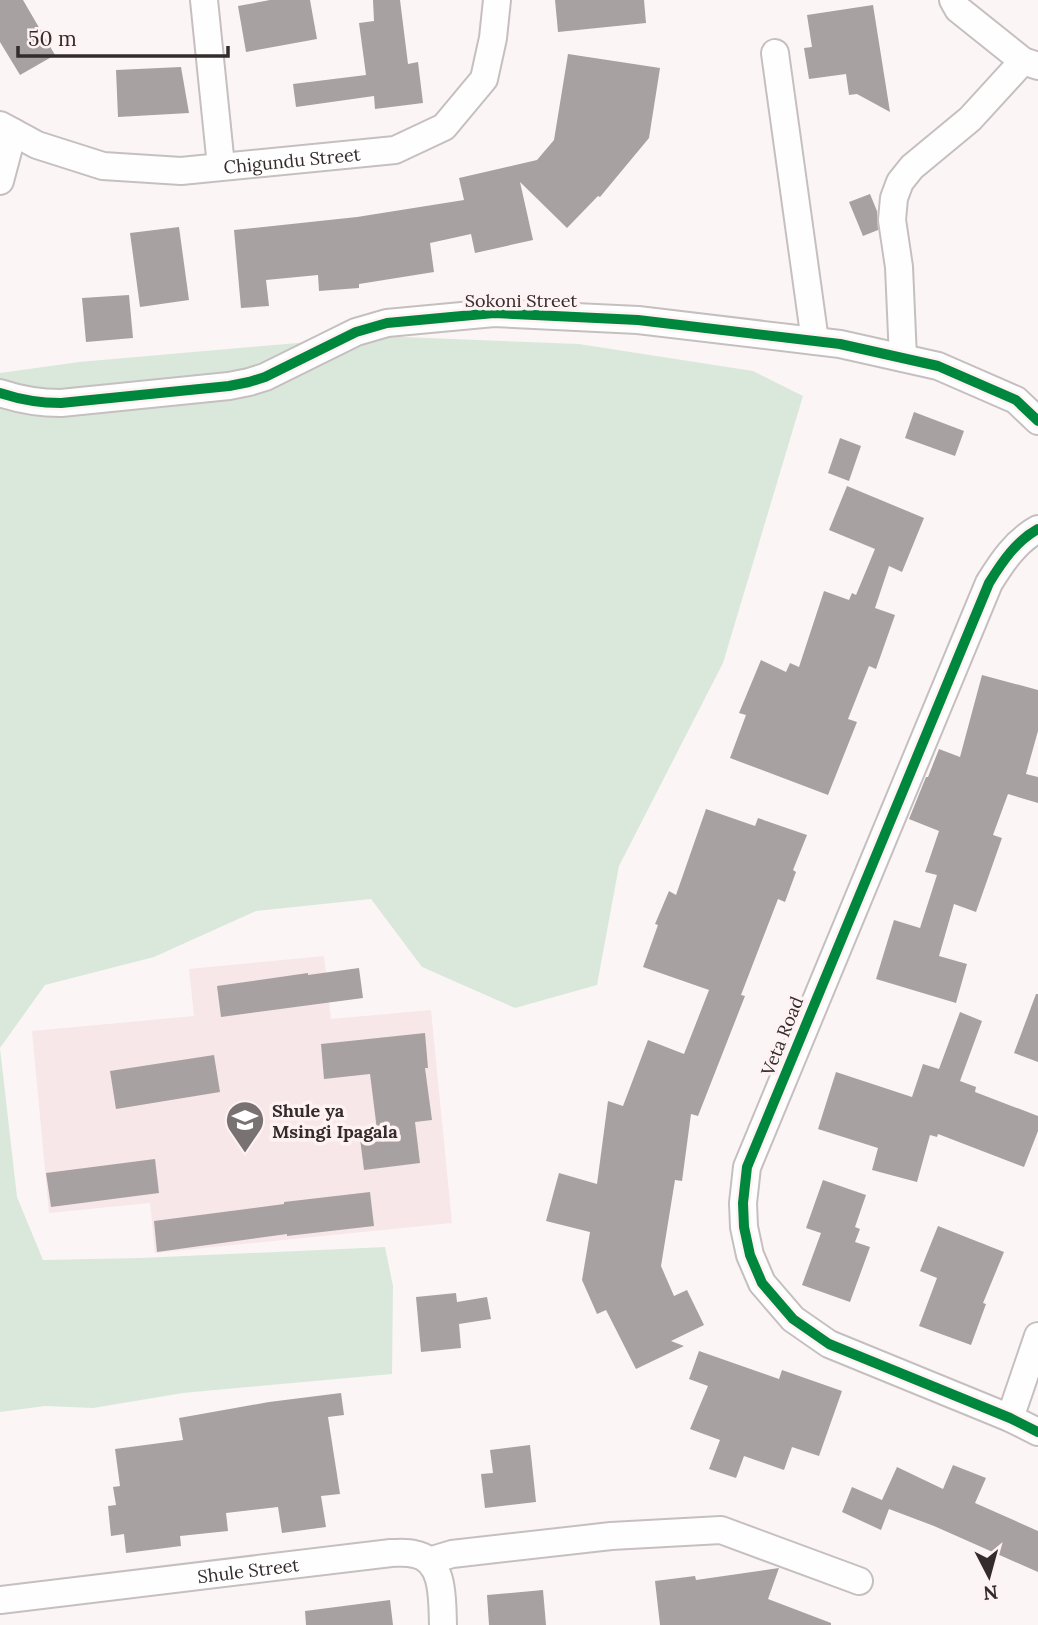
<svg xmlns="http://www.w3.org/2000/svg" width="1038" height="1625" viewBox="0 0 1038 1625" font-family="Lora,serif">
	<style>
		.built { fill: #f7e7e9 }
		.green { fill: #dae8dc }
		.building { fill: #a7a1a2 }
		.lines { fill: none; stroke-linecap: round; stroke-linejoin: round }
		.street-casing { stroke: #c6bfc0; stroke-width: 30 }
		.street { stroke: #fffefe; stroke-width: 26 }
		.cycleway-casing { stroke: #fff2f3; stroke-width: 15 }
		.cycleway { stroke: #00873e; stroke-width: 10 }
		.labels { text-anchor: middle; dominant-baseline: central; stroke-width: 7; stroke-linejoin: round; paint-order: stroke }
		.street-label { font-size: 18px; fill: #332b2c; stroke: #fff2f3 }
		.poi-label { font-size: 18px; font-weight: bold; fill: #332b2c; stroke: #fff2f3; text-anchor: start }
	</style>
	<rect width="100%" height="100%" fill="#fcf5f6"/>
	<path class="built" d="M324,956L331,1019L431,1010L452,1223L155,1253L150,1203L49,1213L32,1031L194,1016L189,969Z"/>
	<path class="green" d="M378,336L579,344L753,371L803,396L723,663L619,866L597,985L515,1008L422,967L371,899L256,911L154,957L45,985L0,1048L17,1197L43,1260L140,1258L385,1247L393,1286L392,1374L183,1393L93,1408L45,1406L0,1412V373L79,362Z"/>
	<g class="building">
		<path d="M0,0H23L55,55L20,75L0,42Z"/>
		<path d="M270,0H310L317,39L246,52L238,6Z"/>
		<path d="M373,0H400L408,64L418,62L423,103L375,109L374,96L296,107L293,84L366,75L359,23L374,21Z"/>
		<path d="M555,0H644L646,23L558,32Z"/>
		<path d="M873,5L890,112L857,94L849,95L846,74L809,79L804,48L812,47L807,15Z"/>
		<path d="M568,54L660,68L649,138L600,197L598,196L567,228L520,182L533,240L475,253L471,234L430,243L434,272L359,284V288L319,291L318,275L266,280L269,306L241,308L234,230L357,217L464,200L459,178L537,160L554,140Z"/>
		<path d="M181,67L189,113L118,117L116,70Z"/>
		<path d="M870,194L877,211L878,230L863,236L849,202Z"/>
		<path d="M179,227L189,300L140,307L130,233Z"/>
		<path d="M129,295L133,338L86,342L82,298Z"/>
		<path d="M914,412L964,431L955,456L905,438Z"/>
		<path d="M840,438L861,446L849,481L828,473Z"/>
		<path d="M847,486L924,518L902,572L889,566L875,608L895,615L876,669L869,666L848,719L857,722L828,795L730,758L746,715L739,713L761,660L786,672L790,663L799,667L824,591L849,600L852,593L856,595L875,549L829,530Z"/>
		<path d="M982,675L1038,690V731L1026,774L1038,777V803L1008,794L993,835L1002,838L976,912L954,904L939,956L967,964L956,1003L876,979L894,920L920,928L937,875L925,872L939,831L909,819L926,777H928L939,749L960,757Z"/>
		<path d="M706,809L755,826L758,818L807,835L793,870L796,872L785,902L778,899L741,995L745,996L698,1116L691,1114L682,1181L675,1180L661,1266L674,1296L687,1290L704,1325L671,1341L684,1346L636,1369L606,1310L597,1314L582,1280L590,1232L546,1221L559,1173L597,1184L608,1101L623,1106L648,1040L684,1054L709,990L643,967L658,925L655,924L669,891L676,895Z"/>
		<path d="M359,968L363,998L221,1017L217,986L308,973V975Z"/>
		<path d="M1036,994H1038V1062L1014,1053Z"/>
		<path d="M960,1012L982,1021L960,1081L976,1087L975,1092L1038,1116V1131L1024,1167L938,1134L937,1137L930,1135L917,1182L872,1170L878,1148L818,1129L836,1072L912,1097L923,1064L939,1069Z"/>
		<path d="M425,1033L428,1068H425L432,1120L415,1122L420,1163L364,1170L359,1131L377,1130L370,1074L324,1079L321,1044Z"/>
		<path d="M214,1055L220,1092L116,1109L110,1071Z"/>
		<path d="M155,1159L159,1193L51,1207L46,1173Z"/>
		<path d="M823,1180L866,1195L855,1227L860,1229L855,1242L870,1247L850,1302L802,1285L821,1233L806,1228Z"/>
		<path d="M370,1192L374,1226L287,1236V1234L157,1252L154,1221L284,1204V1202Z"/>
		<path d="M938,1226L1004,1252L983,1303L986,1304L971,1345L919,1326L937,1278L920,1271Z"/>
		<path d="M456,1293L457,1302L487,1297L491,1319L459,1324L461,1348L421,1352L416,1297Z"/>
		<path d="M699,1351L779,1379L782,1370L842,1391L819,1456L792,1447L784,1470L744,1456L736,1478L709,1469L720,1440L690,1429L708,1386L689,1379Z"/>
		<path d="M341,1393L344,1415L328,1417L340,1494L321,1496L326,1527L282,1533L278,1507L226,1513L228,1531L180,1536L181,1546L126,1553L124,1534L111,1536L108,1506L116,1505L113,1487L120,1486L115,1449L183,1440L179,1418L269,1402Z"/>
		<path d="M530,1445L536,1502L485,1508L481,1474L493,1473L490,1450Z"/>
		<path d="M953,1465L986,1478L975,1503L1038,1531V1572L934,1526L889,1509L881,1530L842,1512L852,1487L882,1500L897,1467L943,1489Z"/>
		<path d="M779,1568L768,1599L831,1623V1625H660L655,1581L695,1576L696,1580Z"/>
		<path d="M543,1590L546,1625H489L487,1595Z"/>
		<path d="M390,1600L393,1625H306L305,1611Z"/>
	</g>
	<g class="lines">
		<g class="street-casing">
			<g id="street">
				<path d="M204,0L221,166"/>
				<path d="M953,0L958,9L1023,61L1038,66"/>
				<path d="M775,53L815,341"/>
				<path id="s1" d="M0,125L37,145L103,166L181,171L395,150L444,127L484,79L493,38L497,0"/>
				<path d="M0,181L13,132"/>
				<path d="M903,358L899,267L892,220L894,198L900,182L912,167L970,119L1023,61"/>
				<path d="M0,393C21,400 39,403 61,403L229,386L249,382L265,377L356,332L387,323L494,313L638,320L840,344L938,366L1016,400L1038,421"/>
				<path d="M1038,529C1016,541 1002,562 989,583L747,1167L743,1203L744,1227L750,1255L762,1283L793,1319L829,1344L1010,1418L1038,1432"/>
				<path d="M1010,1418L1038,1336"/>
				<path d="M429,1561L452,1554L611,1536L721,1530L859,1581"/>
				<path id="s2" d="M0,1600L391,1553C399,1553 407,1552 414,1554C445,1559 442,1601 443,1625"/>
			</g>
		</g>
		<use href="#street" class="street"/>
		<g class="cycleway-casing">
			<g id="cycleway">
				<path d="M0,393C21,400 39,403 61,403L229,386L249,382L265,377L356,332L387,323L494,313L638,320L840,344L938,366L1016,400L1038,421"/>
				<path d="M1038,529C1016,541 1002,562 989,583L747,1167L743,1203L744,1227L750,1255L762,1283L793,1319L829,1344L1010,1418L1038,1432"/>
			</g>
		</g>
		<use href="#cycleway" class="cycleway"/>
	</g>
	<defs>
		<g id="school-pin" transform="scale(2.0125)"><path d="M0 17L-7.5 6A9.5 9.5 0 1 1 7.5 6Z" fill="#797273" stroke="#fff2f3"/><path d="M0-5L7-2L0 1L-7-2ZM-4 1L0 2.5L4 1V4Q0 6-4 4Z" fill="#fff"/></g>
	</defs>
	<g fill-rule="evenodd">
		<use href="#school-pin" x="245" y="1120"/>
	</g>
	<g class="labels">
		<g class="street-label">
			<text stroke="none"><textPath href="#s1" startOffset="301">Chigundu Street</textPath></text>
			<text x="521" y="300">Sokoni Street</text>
			<text transform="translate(782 1036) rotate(-68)">Veta Road</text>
			<text stroke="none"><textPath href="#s2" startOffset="250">Shule Street</textPath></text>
		</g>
		<g class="poi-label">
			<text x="272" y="1110">Shule ya<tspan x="272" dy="21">Msingi Ipagala</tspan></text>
		</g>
	</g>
	<g transform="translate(989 1576) rotate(174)" stroke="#fff2f3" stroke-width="5" paint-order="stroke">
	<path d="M0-5L12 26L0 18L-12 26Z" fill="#332b2c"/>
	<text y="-10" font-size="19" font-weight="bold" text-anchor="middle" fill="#332b2c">N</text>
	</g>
	<path d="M18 46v10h210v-10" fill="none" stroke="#332b2c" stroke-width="3.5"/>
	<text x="28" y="46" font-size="21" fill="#332b2c" stroke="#fff2f3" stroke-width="5" paint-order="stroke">50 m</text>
</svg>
